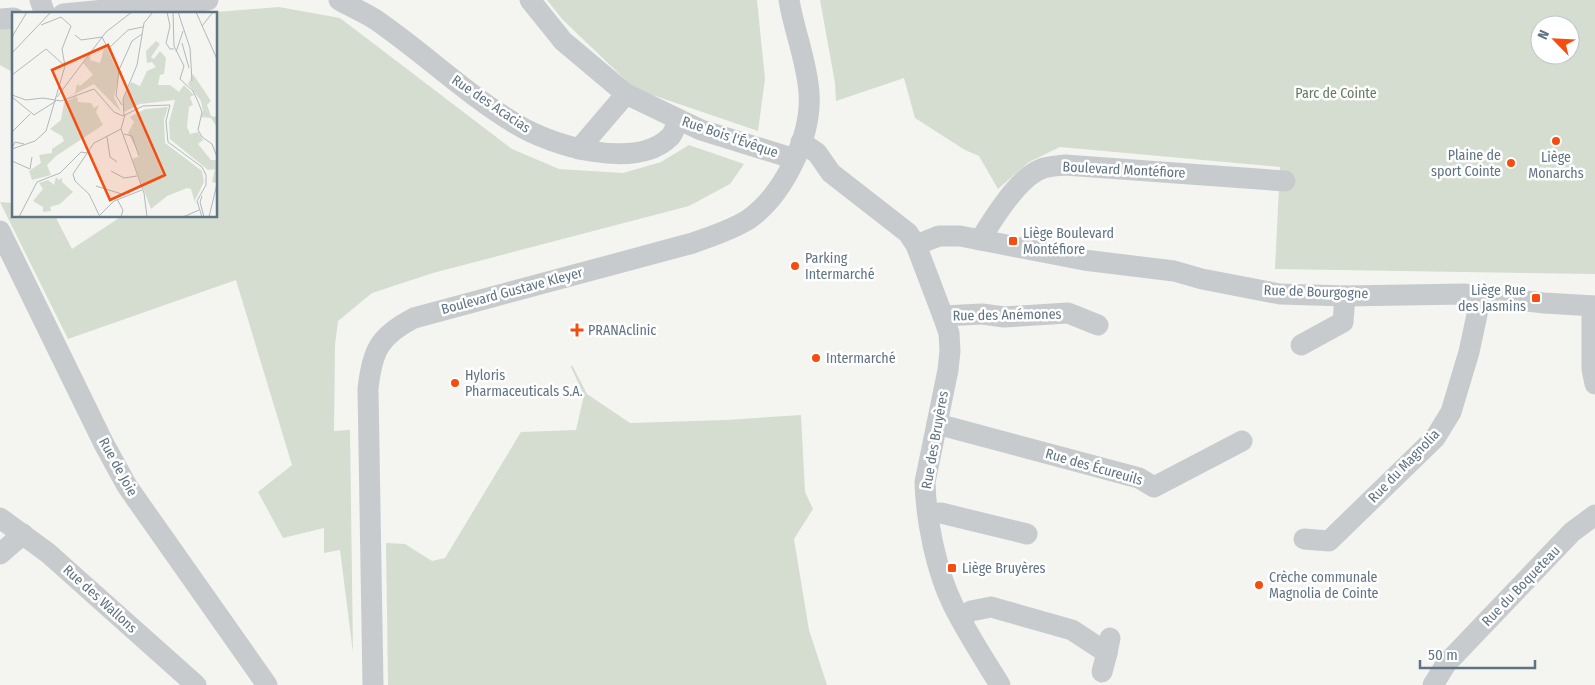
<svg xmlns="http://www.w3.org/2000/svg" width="1595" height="685" viewBox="0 0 1595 685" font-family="'Fira Sans Condensed',sans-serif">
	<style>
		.green { fill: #d4ddd0; fill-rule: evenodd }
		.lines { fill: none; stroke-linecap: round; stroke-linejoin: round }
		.minor { stroke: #c8cbce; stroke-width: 21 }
		.poi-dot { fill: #f54d0f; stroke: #fff; stroke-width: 2 }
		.labels { text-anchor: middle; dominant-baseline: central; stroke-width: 5; stroke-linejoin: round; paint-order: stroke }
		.park-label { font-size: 14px; fill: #647b60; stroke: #fff }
		.street-label { font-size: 14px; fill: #607384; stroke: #fff }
		.poi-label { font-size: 14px; fill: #607384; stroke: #fff; text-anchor: start }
		.inset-road { fill: none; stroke: #b0b9be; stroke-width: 1 }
		.view { fill: #f54d0f; fill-opacity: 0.15; stroke: #f54d0f; stroke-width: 2.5 }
		.inset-edge { fill: none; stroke: #607384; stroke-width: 2.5 }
	</style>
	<rect width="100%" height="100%" fill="#f4f5f0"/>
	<g class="green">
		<path d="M547,0H757L765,79L758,131L635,89L563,20Z"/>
		<path d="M820,0H1595V274L1275,269L1280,167L1060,147L1029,162L998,189L979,156L965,150L915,118L904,78L836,101L835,83ZM1540,25H1570V55H1540Z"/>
		<path d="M279,7L340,18L512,149L559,169L623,173L661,162L689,145L744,164L730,184L689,206L433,273L372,293L338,321L335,345L334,431L350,430L353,653L340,550L324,553V528L283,538L258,492L292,465L236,280L68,339L0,202L14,203V216H55L72,249L122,216H216V14H192Z"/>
		<path d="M14,25V73L0,65V26Z"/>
		<path d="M572,365L587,394L630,423L726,420L801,415L805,492L813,509L794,539L809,630L827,685H388L386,543L405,544L432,561L445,558L521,432L576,430L584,395L571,367Z"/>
	</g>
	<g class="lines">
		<g class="minor">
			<path d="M40,0L45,14"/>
			<path d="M339,0C351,7 364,12 376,20C424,53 466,94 516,124C552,146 635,171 670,137C674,133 676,125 678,120"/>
			<path d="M530,0L563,41L626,94L701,130L795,159"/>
			<path d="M63,14L208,0"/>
			<path d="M0,19L14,18"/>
			<path d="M801,142L817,153L831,173L908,233L916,245L943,316L949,333L950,351L948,370L925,482C926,520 936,570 953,605C967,633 984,659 1000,685"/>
			<path d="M579,149L626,94"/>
			<path d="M0,231L104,444L127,486L267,685"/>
			<path d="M980,240C993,219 1018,178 1041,169C1048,166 1057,166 1065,165L1285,181"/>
			<path d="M916,245L939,236H960L1084,260L1174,271L1202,279L1280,294L1345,296L1464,294L1544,303L1595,306"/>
			<path d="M1592,306V369L1595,384"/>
			<path d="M943,316L982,314L1004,317L1068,313L1098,325"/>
			<path d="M1301,345L1343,322L1345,296"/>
			<path d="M937,424L1139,478L1154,487L1242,441"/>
			<path d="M928,514L941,513L1027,534"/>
			<path d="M0,518L48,553L196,685"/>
			<path d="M1304,539L1329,541L1435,438L1451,412L1469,352L1481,296"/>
			<path d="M0,554L23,534"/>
			<path d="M961,618L971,611L991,607L1072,630L1107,653L1110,638"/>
			<path d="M1102,672L1107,653"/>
			<path d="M373,685L368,389C372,351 379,336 414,318L693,243C712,236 732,230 749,219C784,194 812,136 809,93C807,61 794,31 789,0"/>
			<path d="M1433,685L1446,664L1572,532L1595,515"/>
		</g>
	</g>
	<g class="poi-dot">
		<circle cx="1556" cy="141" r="5"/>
		<circle cx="1511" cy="163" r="5"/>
		<rect x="1008" y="236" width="10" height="10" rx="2.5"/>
		<circle cx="795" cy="266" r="5"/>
		<rect x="1531" y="293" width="10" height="10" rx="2.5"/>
		<path d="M574.5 322.5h5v5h5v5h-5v5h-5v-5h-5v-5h5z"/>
		<circle cx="816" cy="358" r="5"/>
		<circle cx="455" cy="383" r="5"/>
		<rect x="947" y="563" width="10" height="10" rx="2.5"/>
		<circle cx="1259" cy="585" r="5"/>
	</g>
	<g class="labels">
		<g class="park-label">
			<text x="1336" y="93">Parc de Cointe</text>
		</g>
		<g class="street-label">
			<text transform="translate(491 104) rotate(34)">Rue des Acacias</text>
			<text transform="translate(730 137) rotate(19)">Rue Bois l'Évêque</text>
			<text transform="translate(1124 170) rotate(3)">Boulevard Montéfiore</text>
			<text transform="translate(512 291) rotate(-15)">Boulevard Gustave Kleyer</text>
			<text transform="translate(1316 292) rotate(2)">Rue de Bourgogne</text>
			<text transform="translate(1007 315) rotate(-1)">Rue des Anémones</text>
			<text transform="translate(935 440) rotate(-80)">Rue des Bruyères</text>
			<text transform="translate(1404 466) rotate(-46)">Rue du Magnolia</text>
			<text transform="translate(118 467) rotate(61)">Rue de Joie</text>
			<text transform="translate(1094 467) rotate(16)">Rue des Écureuils</text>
			<text transform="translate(1521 586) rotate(-46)">Rue du Boqueteau</text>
			<text transform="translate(100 599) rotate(42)">Rue des Wallons</text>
		</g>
		<g class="poi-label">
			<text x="1501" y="155" text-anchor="end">Plaine de<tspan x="1501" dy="16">sport Cointe</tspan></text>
			<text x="1556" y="157" text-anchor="middle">Liège<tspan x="1556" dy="16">Monarchs</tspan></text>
			<text x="1023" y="233">Liège Boulevard<tspan x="1023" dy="16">Montéfiore</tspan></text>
			<text x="805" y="258">Parking<tspan x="805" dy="16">Intermarché</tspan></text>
			<text x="1526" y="290" text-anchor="end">Liège Rue<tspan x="1526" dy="16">des Jasmins</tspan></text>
			<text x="588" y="330">PRANAclinic</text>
			<text x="826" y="358">Intermarché</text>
			<text x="465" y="375">Hyloris<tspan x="465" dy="16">Pharmaceuticals S.A.</tspan></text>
			<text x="962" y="568">Liège Bruyères</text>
			<text x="1269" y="577">Crèche communale<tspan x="1269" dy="16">Magnolia de Cointe</tspan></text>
		</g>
	</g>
	<g transform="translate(12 12)">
		<rect width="205" height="205" fill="#f4f5f0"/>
		<path d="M144,29L148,32L139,45L142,47L148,39L154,46L152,62L148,63L146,73H158L167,80L172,73L182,83L178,85L181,93L177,95L175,115L178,122L186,120L191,128L186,132L199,148H205L204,171L200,170L203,157L196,158L158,127L157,111L163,88L128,92L112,100L111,88L119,70L128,74L135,59L144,55L140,50L135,51L134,39ZM93,33L107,61L102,85L109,100L82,72L55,86L63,81L65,72L68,74L81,63L71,51L79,40L78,48L88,51ZM181,62L199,89L195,93L199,104L205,105V115L199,106L189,105L191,99L189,89L176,72ZM65,84L66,90L79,91L82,96L87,93L84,100L91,113L44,144L35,153L39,163L20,168L17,159L29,151L27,143L40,141V137L52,129L50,124L38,117L49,108L52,90ZM156,95L152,108L153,131L190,159L192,170L183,188L184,194L179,177L175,176L155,184L139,197L120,147L128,144L116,121L122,110L118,105L133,97ZM44,165L47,168L50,166V170L61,180L48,192L38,195L39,199L31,200V195L21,189L31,177L27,171L36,168L42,173Z" fill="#d4ddd0"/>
		<path class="inset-road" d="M155,0L158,14L154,31L158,37H162M161,0L162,34L172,54L168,67L181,79L187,92L190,100L186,118L190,125L200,132L205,145M166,0L178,36L180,69M184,0L205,47M190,14L201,0M63,23L69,28L90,25M0,25L15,0M90,25L107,58M170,31L177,56M96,37L116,18L131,15M164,40L171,19M0,41L39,0M0,63L34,37L53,54M0,83L14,88L31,86L49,89L82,77L102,100L111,104L131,94L158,93L154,109L156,130L190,155L194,163V173L185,189L190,205M0,85L22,103L44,89M45,85L94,20L120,0M110,93L104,84L107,58L120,29L130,22M113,103L109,117L132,181L135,205M112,104L111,87L125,53L132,11L141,0M0,120L18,102M112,122L120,124L127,144M95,125L98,145L105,150M0,136L3,130L12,132M0,137L23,129L34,119L53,54L50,37L59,14L49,5L29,13M0,149L18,157L20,145M99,159L112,166L125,164M84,174L113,183M115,182L128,174M190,184L188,190L192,205M105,187L111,198L109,205M88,203L102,189L130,178M7,205L25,170L48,161L69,140L75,141M88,205L77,182L63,169L61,162L82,131L109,117M171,205L187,198M197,205L205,172"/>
		<path class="view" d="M96,33L153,163L98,188L40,58Z"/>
		<rect width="205" height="205" class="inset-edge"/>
	</g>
	<g transform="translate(1555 40) rotate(294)"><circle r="24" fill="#ffffff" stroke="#bfc7ce"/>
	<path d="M0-4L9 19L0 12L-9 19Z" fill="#f54d0f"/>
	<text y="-8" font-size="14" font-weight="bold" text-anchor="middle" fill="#607384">N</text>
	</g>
	<path d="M1420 660v8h115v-8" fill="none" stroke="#607384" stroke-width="2.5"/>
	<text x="1428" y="660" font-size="15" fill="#607384" stroke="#ffffff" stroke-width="4" paint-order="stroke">50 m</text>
</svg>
